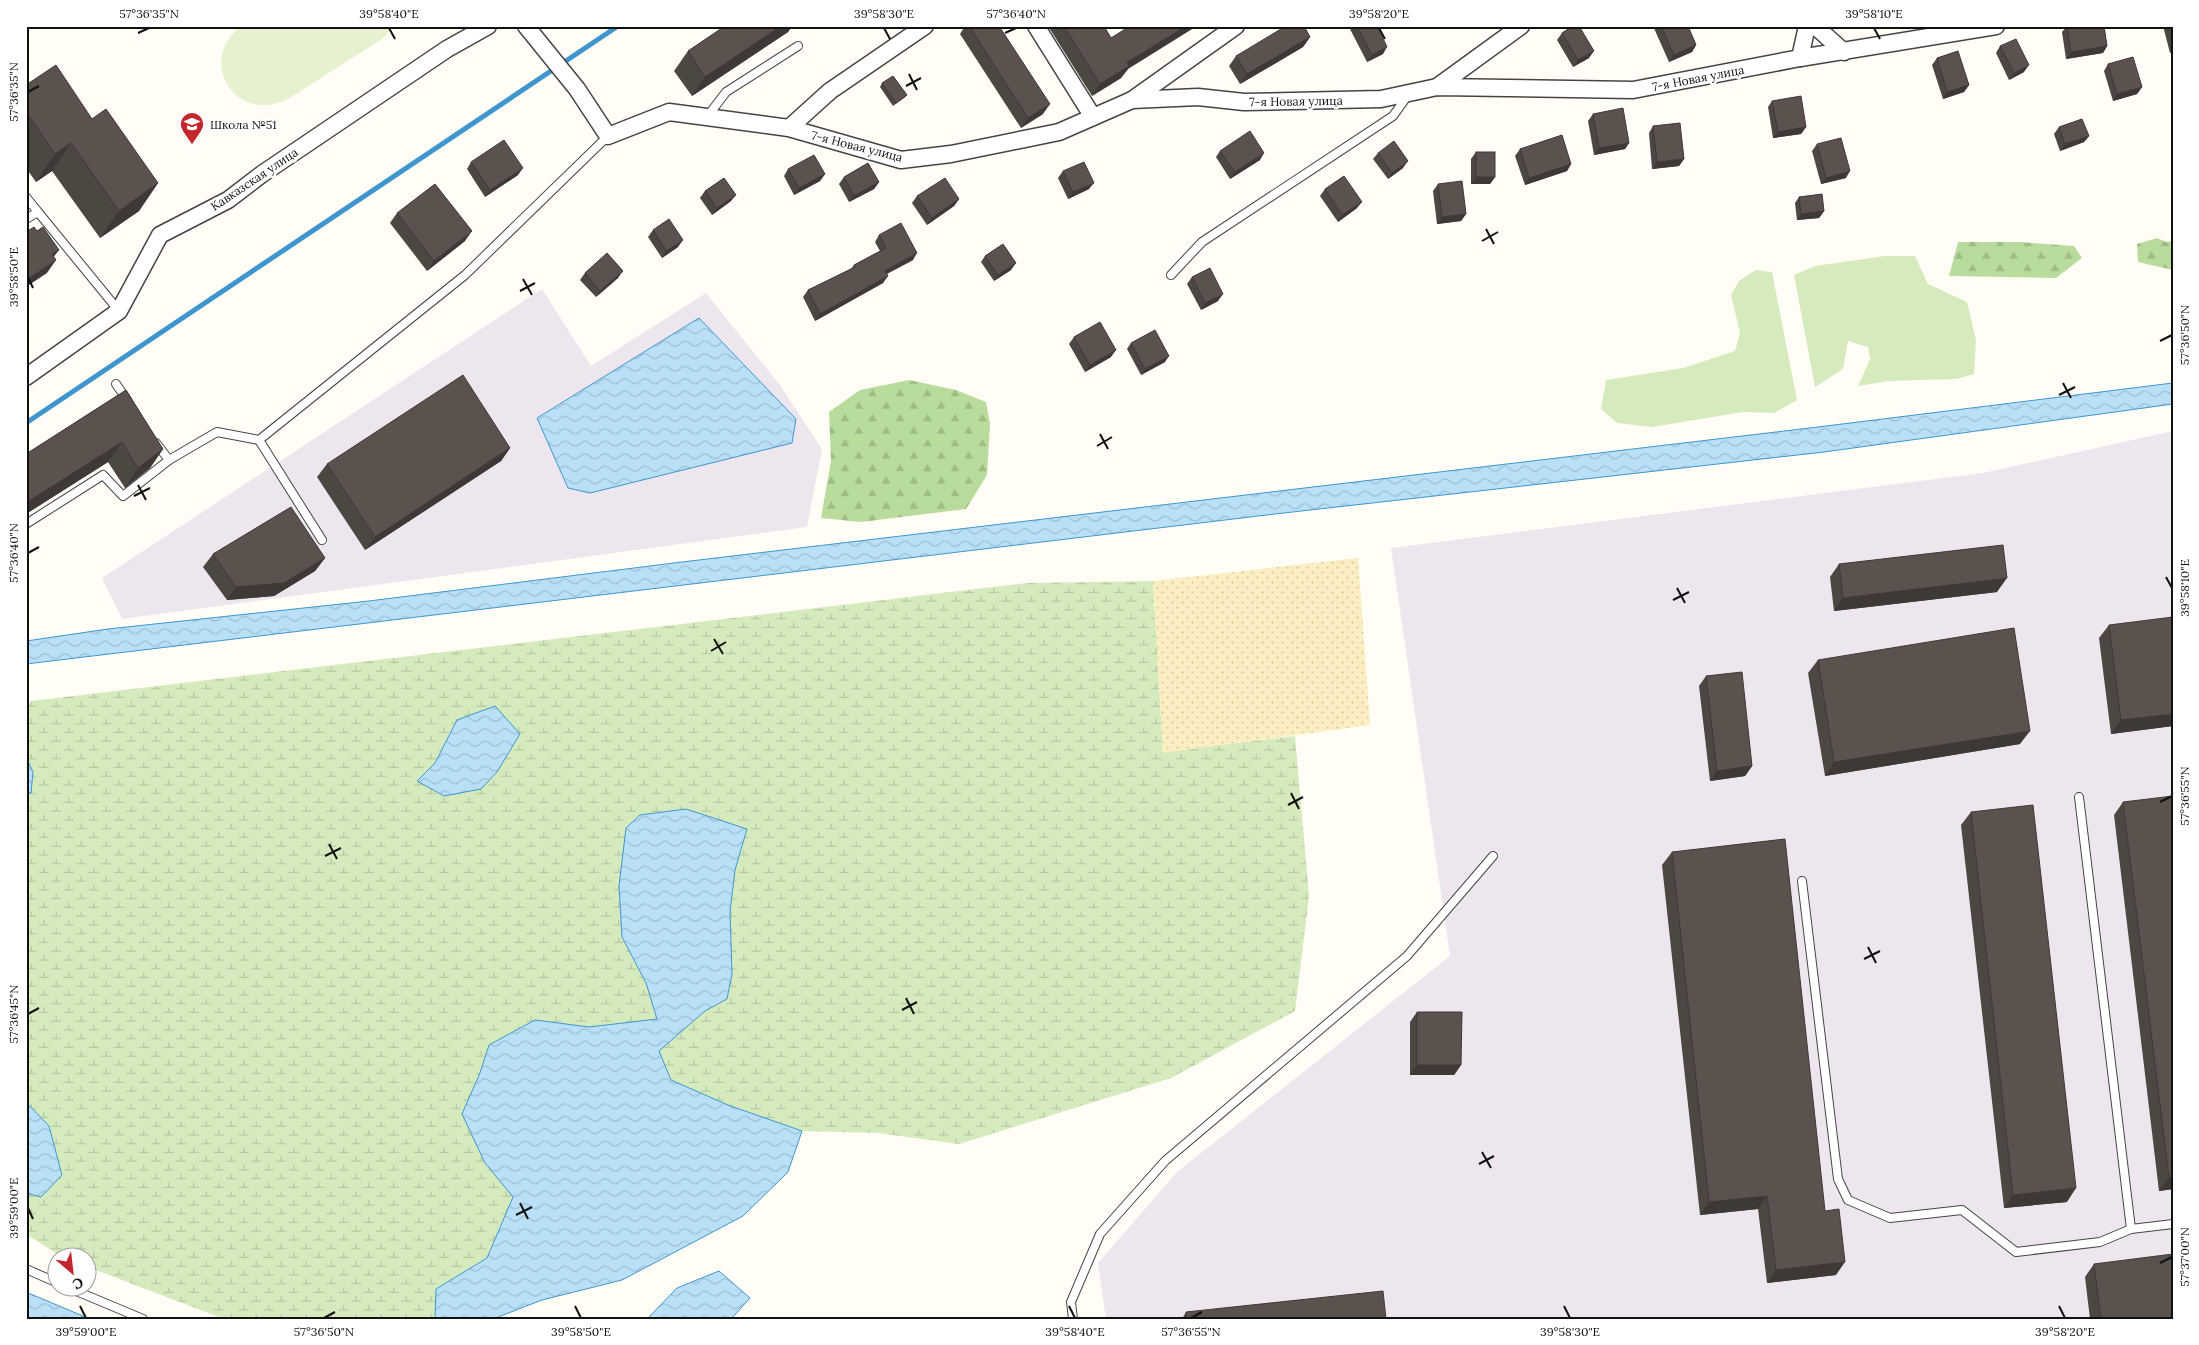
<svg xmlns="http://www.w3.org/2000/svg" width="2199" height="1345" viewBox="0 0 2199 1345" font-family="Lora,serif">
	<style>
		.industrial { fill: #eee6ef }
		.grass { fill: #d5ebbd }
		.forest { fill: url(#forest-firs) }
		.wetland { fill: url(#wetland-marsh); fill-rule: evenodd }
		.sand { fill: url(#sand-dots) }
		.pitch { fill: #e6f2cf }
		.water { fill: url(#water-waves); stroke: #3f96cf }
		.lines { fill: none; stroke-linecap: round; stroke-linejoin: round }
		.stream { stroke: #3f96cf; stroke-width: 5 }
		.service-casing { stroke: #444; stroke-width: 10 }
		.minor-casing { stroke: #444; stroke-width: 19 }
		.service { stroke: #fff; stroke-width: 8 }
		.minor { stroke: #fff; stroke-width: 16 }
		.wall { fill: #4d4742 }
		.shaded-wall { fill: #3f3936 }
		.building { fill: #5a524d; stroke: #3f3936 }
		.ticks { fill: none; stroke: #111; stroke-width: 2 }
		.labels { text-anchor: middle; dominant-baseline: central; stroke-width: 5; stroke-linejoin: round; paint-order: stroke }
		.street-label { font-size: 12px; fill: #111; stroke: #fff }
		.poi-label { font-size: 12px; fill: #111; stroke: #fff; text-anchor: start }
		.neatline { fill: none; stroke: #111; stroke-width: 2 }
		.ticks-label { font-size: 12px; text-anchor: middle; fill: #111 }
	</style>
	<defs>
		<pattern id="forest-firs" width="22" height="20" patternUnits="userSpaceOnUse" patternTransform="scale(1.25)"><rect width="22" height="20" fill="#b9dc9c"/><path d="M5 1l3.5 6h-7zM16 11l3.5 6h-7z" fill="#9ebc85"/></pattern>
		<pattern id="wetland-marsh" width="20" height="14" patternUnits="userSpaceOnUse" patternTransform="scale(1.25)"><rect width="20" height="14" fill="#d5ebbd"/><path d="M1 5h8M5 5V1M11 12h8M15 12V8" fill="none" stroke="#b6c8a1"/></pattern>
		<pattern id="sand-dots" width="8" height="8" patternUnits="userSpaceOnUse" patternTransform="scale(1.25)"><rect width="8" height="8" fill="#fbeec1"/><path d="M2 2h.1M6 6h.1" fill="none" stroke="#d6cba5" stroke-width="1.8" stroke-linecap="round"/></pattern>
		<pattern id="water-waves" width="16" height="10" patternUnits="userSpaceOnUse" patternTransform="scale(1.25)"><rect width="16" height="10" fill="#b9e0f7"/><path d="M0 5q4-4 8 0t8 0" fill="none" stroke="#9ebfd3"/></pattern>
	</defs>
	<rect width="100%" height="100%" fill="#fffdf5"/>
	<g class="industrial">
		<path d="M542,289L591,366L706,293L779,384L822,449L807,527L122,619L102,578Z"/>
		<path d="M2173,431V1319H1106L1098,1263L1177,1172L1450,956L1391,548L1983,473Z"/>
	</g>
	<g class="grass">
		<path d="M1885,256H1915L1928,284L1967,302L1976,340L1974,374L1957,379L1889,381L1858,386L1870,359L1868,347L1848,341L1843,369L1815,387L1794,275L1815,266Z"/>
		<path d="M1756,270L1772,272L1797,400L1774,413L1743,412L1652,427L1617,423L1601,409L1606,380L1683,368L1735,351L1740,333L1731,295L1739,281Z"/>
	</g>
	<g class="forest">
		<path d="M2157,238L2166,242L2173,241V270L2138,262L2137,244Z"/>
		<path d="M1958,242H2020L2074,246L2082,258L2056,278L1949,276Z"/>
		<path d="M909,380L956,390L986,402L990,424L987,475L966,509L861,522L821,518L831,461L829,412L860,390Z"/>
	</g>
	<path class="wetland" d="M1153,581L1163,752L1295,736L1309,896L1295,1011L1171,1078L959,1144L878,1133L802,1131L728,1105L671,1080L659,1051L705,1011L727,999L732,974L730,912L735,870L747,830L619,886L622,937L646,983L657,1019L589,1027L535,1020L489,1045L480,1073L485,1163L513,1197L487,1258L436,1289L435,1319H224L88,1267V1258L62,1257L26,1234V1193L41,1197L49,1126L26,1102V792L31,793L33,772L26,757V711L31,701L1027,583ZM457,720L444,796L417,780L435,763Z"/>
	<path class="sand" d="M1358,558L1370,725L1163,753L1153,581Z"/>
	<path class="pitch" d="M241,26H394L382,39L288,99C235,125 196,61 241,26Z"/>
	<g class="water">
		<path d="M699,318L796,419L792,443L590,493L568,488L537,418Z"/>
		<path d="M2173,383V404L1824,452L1275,514L26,664V641L108,629L369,601L682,562L1818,427Z"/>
		<path d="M495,706L520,734L497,772L481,789L444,796L417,781L435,763L457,720Z"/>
		<path d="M26,757L33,772L31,793L26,792Z"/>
		<path d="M686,809L747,829L735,870L730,912L732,974L727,999L705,1011L659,1051L671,1080L728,1105L802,1131L788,1172L743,1216L622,1280L542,1300L493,1319H435L436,1289L487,1258L513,1197L485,1163L462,1114L480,1073L489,1045L535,1020L589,1027L657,1019L646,983L622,937L619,886L626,828L640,815Z"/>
		<path d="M26,1102L49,1126L62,1175L41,1197L26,1193Z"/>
		<path d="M719,1271L750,1298L731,1319H647L677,1288Z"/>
		<path d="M26,1292L90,1319H26Z"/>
	</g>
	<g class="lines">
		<path class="stream" d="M26,423L618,26"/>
		<g class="service-casing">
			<g id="service">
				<path d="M707,117L726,92L798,46"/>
				<path d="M26,197L38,212"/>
				<path d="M26,219L38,212L119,311"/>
				<path d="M1171,275L1202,242L1393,116L1408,95"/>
				<path d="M116,384L127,400"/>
				<path d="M156,443L169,460L217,432L259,440"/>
				<path d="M26,524L103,475L123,496L169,460"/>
				<path d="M322,540L259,440L465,275L608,136"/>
				<path d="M2079,797L2131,1229L2173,1224"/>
				<path d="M1802,881L1838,1179L1848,1200L1890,1218L1962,1210L2016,1252L2100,1242L2131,1229"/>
				<path d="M26,1269L58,1283"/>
				<path d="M69,1288L143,1319"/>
				<path d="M1073,1319L1071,1302L1100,1234L1165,1161L1407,956L1493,856"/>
			</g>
		</g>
		<g class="minor-casing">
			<g id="minor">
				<path d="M526,26L577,89L608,136L669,112L789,128L901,160L951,154L1059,132L1132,100L1198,97L1244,102L1381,99L1437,87L1633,90L1800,58L1996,26"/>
				<path d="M1036,26L1093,117"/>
				<path d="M1815,26L1844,52"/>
				<path d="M1800,58L1807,26"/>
				<path d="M1437,87L1521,26"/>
				<path d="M1132,100L1236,26"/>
				<path d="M789,128L830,91L925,26"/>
				<path d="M26,377L119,311L160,235L228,200L262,174L447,49L488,26"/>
			</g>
		</g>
		<use href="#service" class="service"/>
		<use href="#minor" class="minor"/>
	</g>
	<g class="wall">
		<path d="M725,26H792L788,32L692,96L674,71L688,51Z"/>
		<path d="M965,26H999L1043,114L1021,128L960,34Z"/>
		<path d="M1048,26H1104L1111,38L1128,69L1121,78L1092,96Z"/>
		<path d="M1352,26H1377L1383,54L1367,62L1350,29Z"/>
		<path d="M1653,26H1688L1696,45L1692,52L1669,62Z"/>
		<path d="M2067,26H2104L2107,46L2103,53L2066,59L2062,32Z"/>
		<path d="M2163,26H2173V52L2170,53Z"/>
		<path d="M1562,33L1589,58L1573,67L1557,40Z"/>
		<path d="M1310,37L1303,47L1240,84L1229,66L1236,56Z"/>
		<path d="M2000,46L2024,72L2009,80L1996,53Z"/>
		<path d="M1937,58L1969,85L1964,92L1943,99L1932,65Z"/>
		<path d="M2108,64L2142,87L2137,94L2113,101L2104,71Z"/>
		<path d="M882,83L907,95L904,98L893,106L880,87Z"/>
		<path d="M26,85L92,119L158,183L139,211L100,238L52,171L36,182L26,168Z"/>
		<path d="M1772,101L1806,127L1801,134L1773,138L1768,107Z"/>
		<path d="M1593,114L1629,143L1625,149L1594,155L1588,121Z"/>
		<path d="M1653,126L1684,159L1679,166L1652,169L1649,133Z"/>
		<path d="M2059,127L2089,136L2084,142L2060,151L2054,134Z"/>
		<path d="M1817,144L1846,178L1821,184L1812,151Z"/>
		<path d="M1520,149L1571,164L1567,171L1525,185L1515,156Z"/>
		<path d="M1220,151L1260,160L1230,179L1216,157Z"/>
		<path d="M1476,152L1495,177L1490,184H1471V159Z"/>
		<path d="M1378,153L1403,168L1388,179L1373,159Z"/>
		<path d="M471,162L518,175L485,197L467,169Z"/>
		<path d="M788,169L825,174L820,181L794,195L784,176Z"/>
		<path d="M1063,171L1089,189L1068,199L1058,178Z"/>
		<path d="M844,177L879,182L874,189L849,202L839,184Z"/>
		<path d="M1438,184L1466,214L1461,221L1437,224L1433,191Z"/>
		<path d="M1325,189L1357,208L1338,222L1320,196Z"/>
		<path d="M705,191L731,201L712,215L700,198Z"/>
		<path d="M917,196L959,199L954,206L927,225L912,203Z"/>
		<path d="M1799,197L1824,211L1819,218L1797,220L1795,203Z"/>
		<path d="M397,213L465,241L427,271L390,223Z"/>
		<path d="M653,230L678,247L662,258L648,237Z"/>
		<path d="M879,235L913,260L887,274L883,283L815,321L803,297L808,290L851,269L854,265L880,251L875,242Z"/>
		<path d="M985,256L1011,270L994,281L981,262Z"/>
		<path d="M585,273L618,278L596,297L580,280Z"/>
		<path d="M1192,277L1218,301L1201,310L1187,284Z"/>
		<path d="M1074,337L1111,357L1085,372L1069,344Z"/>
		<path d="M1131,343L1165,362L1141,375L1127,349Z"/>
		<path d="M126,390L163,449L150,468L125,488L108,462L26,514V454Z"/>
		<path d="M510,448L501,461L365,550L317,477L327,464Z"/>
		<path d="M213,554L325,558L315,571L274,596L227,600L203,567Z"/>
		<path d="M1839,564L1997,592L1834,611L1830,577Z"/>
		<path d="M2109,625L2173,726L2111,734L2099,638Z"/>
		<path d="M1818,660L2020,744L1825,776L1808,673Z"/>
		<path d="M1706,676L1752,766L1745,776L1710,781L1699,686Z"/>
		<path d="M2123,802L2173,1189L2159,1191L2114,815Z"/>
		<path d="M1971,812L2067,1202L2004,1208L1961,825Z"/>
		<path d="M1672,852L1825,1211L1836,1275L1767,1283L1758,1209L1700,1215L1662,865Z"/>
		<path d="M1417,1012L1461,1065L1454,1075H1410V1022Z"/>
		<path d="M2094,1264L2173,1319H2090L2085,1277Z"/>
		<path d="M1186,1312L1386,1319H1182Z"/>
	</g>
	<g class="shaded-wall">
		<path d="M781,26H792L788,32L692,96L705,77Z"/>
		<path d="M1186,26H1197L1128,69L1121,78L1092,96L1100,84L1127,62Z"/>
		<path d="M1310,37L1303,47L1240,84L1247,74Z"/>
		<path d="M1696,45L1692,52L1669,62L1674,55Z"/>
		<path d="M2107,46L2103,53L2066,59L2071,52Z"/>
		<path d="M1387,47L1383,54L1367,62L1372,55Z"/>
		<path d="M1594,51L1589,58L1573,67L1578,60Z"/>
		<path d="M2029,65L2024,72L2009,80L2014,73Z"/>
		<path d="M1969,85L1964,92L1943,99L1947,92Z"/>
		<path d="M2142,87L2137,94L2113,101L2117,94Z"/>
		<path d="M1050,104L1043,114L1021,128L1028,118Z"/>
		<path d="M1806,127L1801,134L1773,138L1778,132Z"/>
		<path d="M2089,136L2084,142L2060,151L2065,144Z"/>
		<path d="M71,143L52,171L36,182L55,154Z"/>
		<path d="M1629,143L1625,149L1594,155L1599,148Z"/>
		<path d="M1264,153L1260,160L1230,179L1235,172Z"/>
		<path d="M1684,159L1679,166L1652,169L1657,162Z"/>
		<path d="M1408,161L1403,168L1388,179L1392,173Z"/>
		<path d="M1571,164L1567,171L1525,185L1529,178Z"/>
		<path d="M523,168L518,175L485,197L490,190Z"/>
		<path d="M1850,171L1846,178L1821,184L1826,178Z"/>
		<path d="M825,174L820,181L794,195L799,188Z"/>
		<path d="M1476,177H1495L1490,184H1471Z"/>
		<path d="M879,182L874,189L849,202L854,196Z"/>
		<path d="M158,183L139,211L100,238L119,211Z"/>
		<path d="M1094,183L1089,189L1068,199L1073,192Z"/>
		<path d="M736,195L731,201L712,215L717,208Z"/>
		<path d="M959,199L954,206L927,225L932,218Z"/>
		<path d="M1362,202L1357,208L1338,222L1342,215Z"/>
		<path d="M1824,211L1819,218L1797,220L1801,214Z"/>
		<path d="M1466,214L1461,221L1437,224L1442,217Z"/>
		<path d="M472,231L465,241L427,271L434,261Z"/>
		<path d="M683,240L678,247L662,258L666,251Z"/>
		<path d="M59,250L49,263L52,254Z"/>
		<path d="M917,253L913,260L880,277L885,271Z"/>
		<path d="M56,260L47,273L26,287V280Z"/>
		<path d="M1016,263L1011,270L994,281L998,275Z"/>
		<path d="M623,271L618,278L596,297L600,291Z"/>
		<path d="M888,276L883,283L815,321L820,314Z"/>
		<path d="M1223,294L1218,301L1201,310L1205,303Z"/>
		<path d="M1116,350L1111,357L1085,372L1090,365Z"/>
		<path d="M1169,356L1165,362L1141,375L1145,369Z"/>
		<path d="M122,442L108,462L26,514V503Z"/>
		<path d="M510,448L501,461L365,550L375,537Z"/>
		<path d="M163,449L150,468L125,488L138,468Z"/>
		<path d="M325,558L315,571L274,596L227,600L236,587Z"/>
		<path d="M2007,578L1997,592L1834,611L1843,598Z"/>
		<path d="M2173,714V726L2111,734L2121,720Z"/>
		<path d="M2030,731L2020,744L1825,776L1834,762Z"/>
		<path d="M1752,766L1745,776L1710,781L1717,771Z"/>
		<path d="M1417,1065H1461L1454,1075H1410Z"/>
		<path d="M2173,1177V1189L2159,1191L2169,1178Z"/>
		<path d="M2076,1188L2067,1202L2004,1208L2013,1195Z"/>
		<path d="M1767,1196L1758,1209L1700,1215L1709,1202Z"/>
		<path d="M1845,1262L1836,1275L1767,1283L1776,1270Z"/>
	</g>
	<g class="building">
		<path d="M725,26H781L705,77L688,51Z"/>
		<path d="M969,26H999L1050,104L1028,118Z"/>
		<path d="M1064,26H1104L1111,38L1130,26H1186L1127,62L1129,66L1100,84Z"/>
		<path d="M1286,26H1304L1310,37L1247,74L1236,56Z"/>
		<path d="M1357,26H1377L1387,47L1372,55Z"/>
		<path d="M1573,26H1579L1594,51L1578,60L1562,33Z"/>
		<path d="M1661,26H1688L1696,45L1674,55Z"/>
		<path d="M2067,26H2104L2107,46L2071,52Z"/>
		<path d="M2169,26H2173V40Z"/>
		<path d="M2016,39L2029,65L2014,73L2000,46Z"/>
		<path d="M1958,51L1969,85L1947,92L1937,58Z"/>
		<path d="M2133,57L2142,87L2117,94L2108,64Z"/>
		<path d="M56,65L92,119L106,109L158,183L119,211L71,143L55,154L26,112V85Z"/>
		<path d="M893,76L907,95L896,103L882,83Z"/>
		<path d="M1801,96L1806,127L1778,132L1772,101Z"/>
		<path d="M1623,108L1629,143L1599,148L1593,114Z"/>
		<path d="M2082,119L2089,136L2065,144L2059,127Z"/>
		<path d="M1680,123L1684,159L1657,162L1653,126Z"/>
		<path d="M1250,131L1264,153L1235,172L1220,151Z"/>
		<path d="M1562,135L1571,164L1529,178L1520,149Z"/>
		<path d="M1841,138L1850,171L1826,178L1817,144Z"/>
		<path d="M504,140L523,168L490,190L471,162Z"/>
		<path d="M1394,141L1408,161L1392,173L1378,153Z"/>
		<rect x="1476" y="152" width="19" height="25"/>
		<path d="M814,155L825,174L799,188L788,169Z"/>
		<path d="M1084,162L1094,183L1073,192L1063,171Z"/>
		<path d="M868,163L879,182L854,196L844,177Z"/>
		<path d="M1344,176L1362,202L1342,215L1325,189Z"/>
		<path d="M724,178L736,195L717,208L705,191Z"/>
		<path d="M945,178L959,199L932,218L917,196Z"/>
		<path d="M1462,181L1466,214L1442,217L1438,184Z"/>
		<path d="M435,184L472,231L434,261L397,213Z"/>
		<path d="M1822,194L1824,211L1801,214L1799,197Z"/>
		<path d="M669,219L683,240L666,251L653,230Z"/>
		<path d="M901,223L917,253L885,271L888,276L820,314L808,290L855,267L854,265L886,248L879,235Z"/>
		<path d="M34,227L37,231L43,227L59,250L52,254L56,260L26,280V232Z"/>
		<path d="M1003,244L1016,263L998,275L985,256Z"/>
		<path d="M607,253L623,271L600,291L585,273Z"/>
		<path d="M1210,268L1223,294L1205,303L1192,277Z"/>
		<path d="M1100,322L1116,350L1090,365L1074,337Z"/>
		<path d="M1155,330L1169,356L1145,369L1131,343Z"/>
		<path d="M463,375L510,448L375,537L327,464Z"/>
		<path d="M126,390L163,449L138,468L122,442L26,503V454Z"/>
		<path d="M291,507L325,558L284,583L236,587L213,554Z"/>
		<path d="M2003,545L2007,578L1843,598L1839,564Z"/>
		<path d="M2173,617V714L2121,720L2109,625Z"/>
		<path d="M2014,628L2030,731L1834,762L1818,660Z"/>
		<path d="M1742,672L1752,766L1717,771L1706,676Z"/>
		<path d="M2173,796V1177L2169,1178L2123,802Z"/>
		<path d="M2033,805L2076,1188L2013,1195L1971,812Z"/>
		<path d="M1785,839L1825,1211L1839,1209L1845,1262L1776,1270L1767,1196L1709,1202L1672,852Z"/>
		<path d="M1417,1012H1462L1461,1065H1417Z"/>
		<path d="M2173,1254V1319H2101L2094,1264Z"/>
		<path d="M1383,1291L1386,1319H1187L1186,1312Z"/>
	</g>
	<path class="ticks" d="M389,28L395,39M884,28L890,39M1379,28L1385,39M1874,28L1880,39M138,33L149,28M1005,33L1016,28M909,74L917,90M906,86L921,78M28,92L39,86M1486,229L1494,244M1482,241L1498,232M28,277L33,288M523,279L532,295M520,291L535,283M2160,341L2172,335M2063,383L2071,398M2059,395L2075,387M1100,434L1108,449M1097,446L1112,437M138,485L146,500M134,496L150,488M28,553L39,547M2166,577L2172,588M1677,588L1685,603M1673,600L1689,592M714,639L723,654M711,651L726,642M1291,793L1299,809M2160,802L2172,796M1288,805L1303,797M329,844L337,859M325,856L341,848M1868,947L1876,963M1864,959L1880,951M906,998L914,1014M902,1010L917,1002M28,1014L39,1008M1482,1152L1491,1168M1479,1164L1494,1156M520,1203L528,1219M28,1208L33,1219M516,1215L532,1207M2160,1263L2172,1257M80,1306L86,1318M575,1306L581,1318M1069,1306L1075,1318M1564,1306L1570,1318M2059,1306L2065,1318M324,1318L335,1312M1191,1318L1202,1312"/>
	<defs>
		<g id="school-pin" transform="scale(1.25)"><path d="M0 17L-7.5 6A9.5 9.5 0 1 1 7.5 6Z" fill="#c4262e" stroke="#fff"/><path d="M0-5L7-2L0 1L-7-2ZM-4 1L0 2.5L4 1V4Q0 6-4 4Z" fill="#fff"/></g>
	</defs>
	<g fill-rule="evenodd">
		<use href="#school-pin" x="192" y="124"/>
	</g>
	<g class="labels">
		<g class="street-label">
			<text transform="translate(1698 78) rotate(-11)">7-я Новая улица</text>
			<text transform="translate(1296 101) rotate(-1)">7-я Новая улица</text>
			<text transform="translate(857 146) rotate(14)">7-я Новая улица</text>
			<text transform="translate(254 179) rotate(-34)">Кавказская улица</text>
		</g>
		<g class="poi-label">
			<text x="210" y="124">Школа №51</text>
		</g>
	</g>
	<rect width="2199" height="1345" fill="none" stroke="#ffffff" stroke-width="55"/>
	<g transform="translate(72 1272) rotate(152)"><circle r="24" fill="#ffffff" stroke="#a0a0a0"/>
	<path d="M0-4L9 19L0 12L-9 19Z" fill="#c4262e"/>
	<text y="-8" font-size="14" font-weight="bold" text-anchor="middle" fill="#111111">С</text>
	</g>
	<rect x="28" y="28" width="2144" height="1290" class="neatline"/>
	<g class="ticks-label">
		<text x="149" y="18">57°36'35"N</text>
		<text x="389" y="18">39°58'40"E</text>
		<text x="884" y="18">39°58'30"E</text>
		<text x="1016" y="18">57°36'40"N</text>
		<text x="1379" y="18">39°58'20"E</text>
		<text x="1874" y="18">39°58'10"E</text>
		<text transform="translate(14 92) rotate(-90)" y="4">57°36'35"N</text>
		<text transform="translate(14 277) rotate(-90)" y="4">39°58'50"E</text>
		<text transform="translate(2185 335) rotate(-90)" y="4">57°36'50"N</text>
		<text transform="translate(14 553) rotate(-90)" y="4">57°36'40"N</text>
		<text transform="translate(2185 588) rotate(-90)" y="4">39°58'10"E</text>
		<text transform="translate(2185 796) rotate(-90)" y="4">57°36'55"N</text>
		<text transform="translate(14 1014) rotate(-90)" y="4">57°36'45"N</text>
		<text transform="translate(14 1208) rotate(-90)" y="4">39°59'00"E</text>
		<text transform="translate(2185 1257) rotate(-90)" y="4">57°37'00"N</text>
		<text x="86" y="1336">39°59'00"E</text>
		<text x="324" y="1336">57°36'50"N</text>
		<text x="581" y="1336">39°58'50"E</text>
		<text x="1075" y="1336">39°58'40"E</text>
		<text x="1191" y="1336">57°36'55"N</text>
		<text x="1570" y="1336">39°58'30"E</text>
		<text x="2065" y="1336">39°58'20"E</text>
	</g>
</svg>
